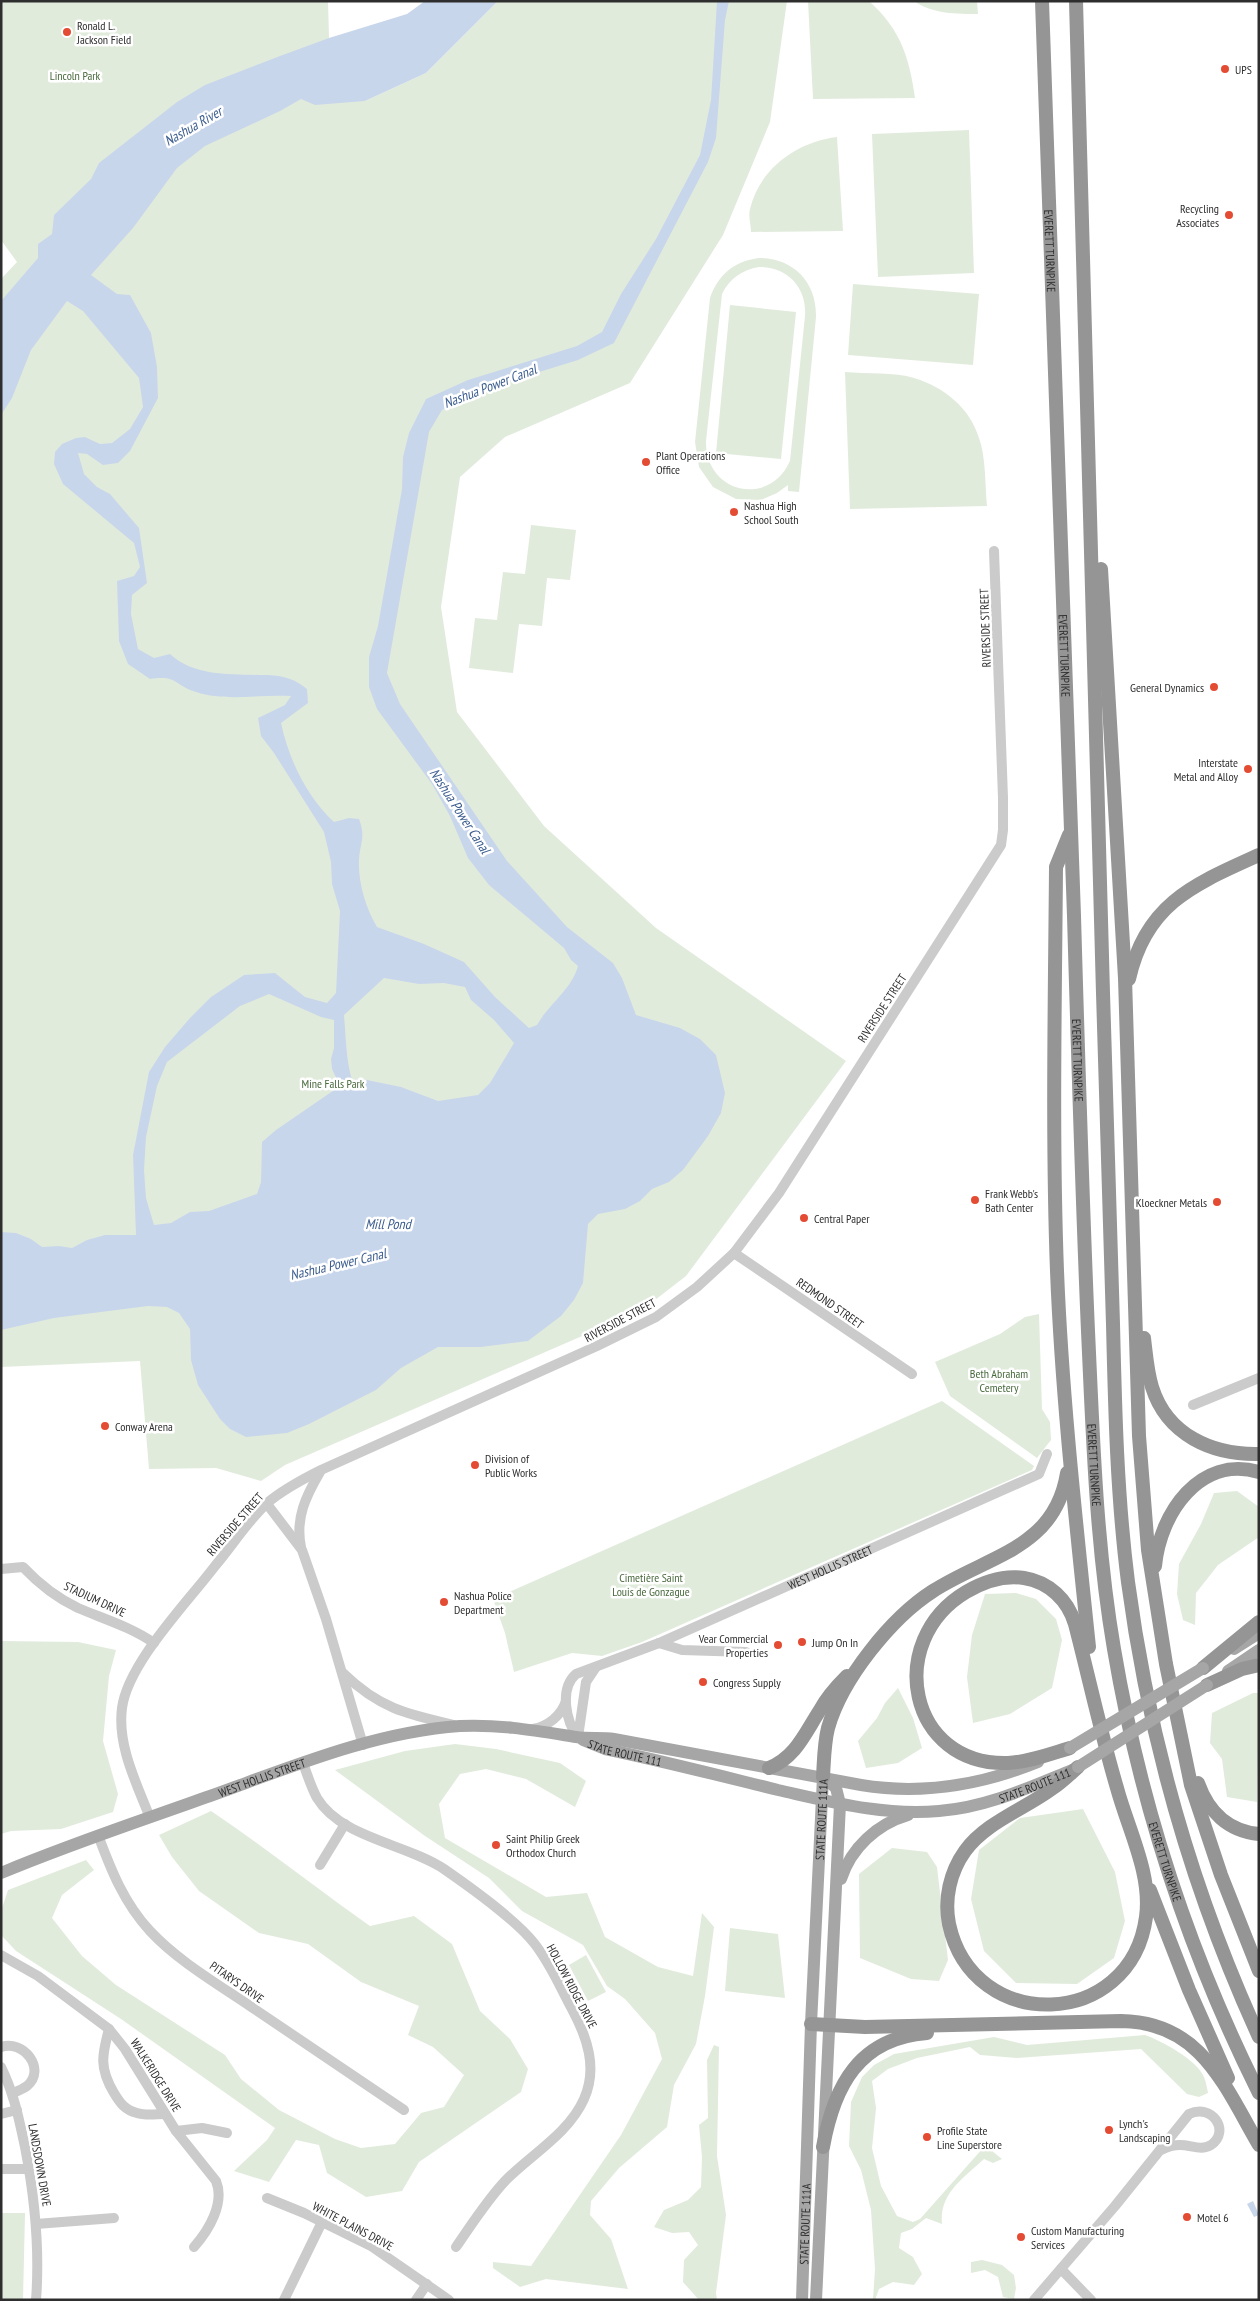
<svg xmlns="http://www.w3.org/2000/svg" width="1260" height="2301" viewBox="0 0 1260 2301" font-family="'PT Sans Narrow',sans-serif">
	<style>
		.green { fill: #e1ebdc; fill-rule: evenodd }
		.water { fill: #c8d6eb; fill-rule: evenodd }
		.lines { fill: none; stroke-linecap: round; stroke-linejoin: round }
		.minor { stroke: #cbcbcb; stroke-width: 10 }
		.major { stroke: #a6a6a6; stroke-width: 12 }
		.highway { stroke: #959595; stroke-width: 14 }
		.major-bridge { stroke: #a6a6a6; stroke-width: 12 }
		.poi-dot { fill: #e34b33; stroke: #fff; stroke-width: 2 }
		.labels { text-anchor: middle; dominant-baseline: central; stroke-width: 5; stroke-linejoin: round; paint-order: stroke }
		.poi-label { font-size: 12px; fill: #2e2e2e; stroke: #fff; text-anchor: start }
		.park-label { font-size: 12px; fill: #48693c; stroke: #fff }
		.street-label { font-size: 12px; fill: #2e2e2e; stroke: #fff }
		.water-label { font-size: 14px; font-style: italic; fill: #3d5e8f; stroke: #fff }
	</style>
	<rect width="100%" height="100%" fill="#fff"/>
	<g class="green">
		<path d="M1,1H328L329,38L365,101L426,73L498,1H787L770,122L723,235L630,383L505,437L460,477L441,607L457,712L544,826L656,928L846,1061L686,1276L642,1310L285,1465L261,1481L216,1468L149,1469L140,1361L1,1367V279L17,262L1,240Z"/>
		<path d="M808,1H869C901,30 909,57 915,98L813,99Z"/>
		<path d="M914,1H977L978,14C957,14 932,14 914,1Z"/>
		<path d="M969,130L974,273L878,277L872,134Z"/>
		<path d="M837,137L843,231L751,232C751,225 748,216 750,209C760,168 797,142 837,137Z"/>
		<path d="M759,258C793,258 817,282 816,317L799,492L788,491V485L777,493L761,500L736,499L713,487L699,467L695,442L710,298C718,275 734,261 759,258ZM759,267C788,267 807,288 805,316L790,461C769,508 705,493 706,441L722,294C730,278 742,270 759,267Z"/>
		<path d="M853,284L979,294L973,365L848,355Z"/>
		<path d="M730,305L796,312L781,459L716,453Z"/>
		<path d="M845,372C866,374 895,372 914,378C944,387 970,408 979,438C986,457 985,486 987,506L850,509Z"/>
		<path d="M531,525L576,530L570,580L547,578L542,626L519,624L513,673L469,668L475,618L497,620L503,572L525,574Z"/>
		<path d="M1039,1314L1042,1409L1050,1422L1051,1440L1037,1458L950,1396L935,1362L1000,1334L1025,1317Z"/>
		<path d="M942,1401L1034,1466L1032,1470L642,1642L602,1656L572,1653L514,1672L505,1633L493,1599Z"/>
		<path d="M1237,1491L1259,1507V1537L1218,1565L1196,1593L1195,1625L1183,1620L1177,1594L1179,1564L1201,1524L1214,1493Z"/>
		<path d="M1016,1593L1036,1599L1056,1619L1062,1640L1052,1688L1010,1714L973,1723L967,1677L972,1635L985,1594Z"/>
		<path d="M1,1641L78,1642L116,1650L109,1676L103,1741L118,1794L113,1812L61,1829L11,1831L1,1834Z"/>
		<path d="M898,1688L913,1718L922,1748L898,1763L866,1768L858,1741L877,1718L885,1703Z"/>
		<path d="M1253,1693H1259L1257,1802L1227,1797L1222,1759L1210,1743L1212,1713Z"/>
		<path d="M455,1744L496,1749L560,1763L586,1781L575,1807L526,1779L486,1769L460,1774L439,1804L445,1838L546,1897L587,1893L605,1937L658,1967L693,1976L702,1913L714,1927L705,1996L696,2044L674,2085L667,2127L619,2168L591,2201L590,2215L611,2239L628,2289L546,2279L520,2287L493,2268V2262L531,2266L621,2135L662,2059L655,2033L625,1999L607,1986L583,1945L522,1911L489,1878L425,1836L335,1770L405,1751Z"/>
		<path d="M1083,1809L1115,1872L1125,1921L1114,1958L1077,1984L1016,1983L984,1951L971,1899L979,1850L1020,1818Z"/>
		<path d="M211,1811C265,1847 316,1888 370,1926L414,1916L452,1944L480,2011L510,2039L528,2069L521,2092L419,2162L402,2191L366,2197L327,2173L319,2145L296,2140L269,2182L234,2171L267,2140L275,2128L121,2019L16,1951L1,1935V1911L8,1890L86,1860L94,1870L62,1895L52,1918L82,1956L116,1985L225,2055L241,2079L279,2110L335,2139L361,2148L395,2144L421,2113L444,2107L464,2075L433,2047L408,2035L419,2006L361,1982L308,1944L259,1933L199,1891L172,1857L159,1835Z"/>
		<path d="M892,1848L927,1852L937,1867L948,1960L939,1981L911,1979L860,1958L859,1874Z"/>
		<path d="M730,1928L778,1934L785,1998L725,1991Z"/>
		<path d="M586,1955L606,1992L588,2001L569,1965Z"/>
		<path d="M1145,2035C1162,2041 1197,2060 1204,2077C1206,2082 1207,2088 1208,2093L1199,2097L1187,2094L1141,2049L1017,2058L980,2055L970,2047L917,2058L888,2069L872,2081L876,2108L872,2148L881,2186L897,2216L913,2222L920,2219L983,2148L992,2151L1002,2159L993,2163L984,2159C964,2178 939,2193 942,2224L926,2218L912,2229L901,2233L899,2248L913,2257L922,2274L914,2285L893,2282L879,2289L875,2300H873L875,2269L871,2210L861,2170L849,2146L851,2102L862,2077L874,2065L894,2054L994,2037L1027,2045Z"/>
		<path d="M714,2045L719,2047L717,2156L726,2215L716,2293L717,2300H699L683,2282L684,2260L698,2245L689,2232L672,2233L654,2227L664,2210L688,2200L701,2187L702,2157L699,2125L708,2118L707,2060Z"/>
		<path d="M1,2213H25L23,2300H1Z"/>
		<path d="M982,2260L1002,2265L1014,2275L1016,2288L1014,2299L1003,2297L998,2277L985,2270L971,2273V2262Z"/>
	</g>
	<g class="water">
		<path d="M425,1H498L426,73L365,101L315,105L301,99L280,111L205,146L177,168L133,228L91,275L117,294L130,295L151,333L157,367L158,398L130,451L118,463L103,465L87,454L78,453L84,474L97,487L110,494L139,528L147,583L132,595L131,614L138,649L154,658L170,654C194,676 228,674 259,675C269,675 280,675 290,679C296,681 302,685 307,689L308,703L281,723C289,760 307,797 334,822L349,818L359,819C366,837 360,843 359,860C358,883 366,908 377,927L424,944L464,962L495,997L529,1028L537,1025C548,1005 572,989 578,966L571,960L564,948L489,885L468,858L450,816L432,784L377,709L369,687V657L378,626L402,489L403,457L409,433L426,399L468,380L577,346L602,332L621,294L656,239L700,155L711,100L717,1H729L725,20L716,138L708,162L614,343L578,360L491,387L460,401L442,410L429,432L387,673L400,704L507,861L567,927L613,963L622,978L636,1015L680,1028L700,1039L716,1055L725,1093L721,1113L708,1136L683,1170L669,1182L652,1189L640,1201L625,1209L598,1214L588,1224L583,1283L574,1300L561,1316L528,1341L481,1347H438L401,1368L376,1390L309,1424L287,1433L246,1437L230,1429L220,1419L198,1385L191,1360L190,1329L179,1313L167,1307L148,1306L54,1318L1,1330V1232L16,1233L31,1239L42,1247L59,1246L72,1248L87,1240L105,1235H136L133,1155L149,1072L165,1047L190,1018L211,997L244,975L275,973L305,997L327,1003L336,993L340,911L332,884L331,862L324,832L274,753L261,736L258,718L285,705L291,696C260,694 226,702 196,692C173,685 178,675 150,679L128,664L119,641L117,581L134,576L140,567L134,543L63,484L54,464L55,452L62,444L76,438L85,437L100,444L112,443L130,429L143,407L139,378L83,311L67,301L31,350L12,398L1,415V301L38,258V244L52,234L54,215L91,179L99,163L177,102L205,85L280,56L329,38L407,14ZM384,978L419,984L444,983L465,987L471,1000L494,1020L514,1043L490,1083L478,1095L438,1101L401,1087L362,1079L352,1080C346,1059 346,1038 344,1015ZM269,994L321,1017L334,1020V1048L331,1059L332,1069L340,1086L276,1130L262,1142L261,1182L257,1194L209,1211L190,1212L171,1223L154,1225L146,1198L144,1170L146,1137L157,1086L167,1062L240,1006Z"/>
		<path d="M1253,2201L1259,2215L1254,2217L1247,2204Z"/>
	</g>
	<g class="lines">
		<g class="minor">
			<path d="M734,1253L912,1374"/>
			<path d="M1193,1405L1259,1378"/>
			<path d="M267,1504L302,1550L326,1619L363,1745"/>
			<path d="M301,1547C295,1518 306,1496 320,1472"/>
			<path d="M1,1569L23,1567C39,1584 57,1598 78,1608C104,1619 131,1627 154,1643"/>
			<path d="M659,1643L682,1650L746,1652"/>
			<path d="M343,1673C379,1708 406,1714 454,1725"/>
			<path d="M533,1729C548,1726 561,1716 566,1701"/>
			<path id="s1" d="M578,1737C566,1722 559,1689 576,1674L659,1643L1039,1474L1047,1454"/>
			<path d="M578,1737L586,1682L596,1667"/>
			<path d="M303,1763C307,1774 311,1787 317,1798C341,1838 407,1844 444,1869C470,1887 515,1919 534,1943C550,1963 560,1987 572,2009C587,2037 598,2068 584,2099C569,2133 532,2154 506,2180C487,2200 472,2224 456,2247"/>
			<path d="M150,1818C137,1784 117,1746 122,1708C128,1663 187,1603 215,1566C232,1546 247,1522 266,1504C282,1490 301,1480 321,1470L597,1346L656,1317L697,1287L734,1253L779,1193L1001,845L1003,830V798L994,551"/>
			<path d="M98,1835C111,1870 124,1903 150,1931C178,1961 216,1983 250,2006C302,2041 353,2076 404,2110"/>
			<path d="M320,1865L345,1824"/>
			<path d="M1,1955L38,1976L109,2029L125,2049L176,2131L216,2181C225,2203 209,2230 194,2247"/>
			<path d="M109,2029C102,2055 99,2068 114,2093C120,2103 125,2110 137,2113C146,2116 156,2114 165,2114"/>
			<path d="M1,2047C23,2039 47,2069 27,2086C23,2089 18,2091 13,2093"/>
			<path d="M1,2067C14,2093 19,2119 25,2147C35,2199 40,2248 36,2300"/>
			<path d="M1,2114L17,2110"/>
			<path d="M176,2131L202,2128L227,2133"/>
			<path d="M1,2169H29"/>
			<path d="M267,2198L304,2213L371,2246L449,2300"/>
			<path d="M36,2224L114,2218"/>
			<path d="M1061,2269L1091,2300"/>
			<path d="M284,2300L322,2222"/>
			<path d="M416,2300L427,2284"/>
			<path d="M1034,2300L1115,2206L1189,2114C1212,2103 1231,2131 1211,2145C1201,2151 1191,2145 1180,2145C1173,2145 1167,2147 1161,2150"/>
		</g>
		<g class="major">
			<path d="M1234,1649L1259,1633"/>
			<path d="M1228,1671L1259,1650"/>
			<path id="s2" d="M583,1740L605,1749C663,1761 721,1776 778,1790C832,1802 884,1816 939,1811C987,1807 1028,1788 1072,1770"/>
			<path id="s3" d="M1,1873C70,1844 140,1821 210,1796C291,1767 374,1732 460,1726C500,1724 538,1731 576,1737C589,1739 602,1737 614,1739L861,1785C921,1795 981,1785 1038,1762"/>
			<path d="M841,1879C851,1848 877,1824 908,1815"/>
			<path id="s4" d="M802,2300L811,2024L823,1777"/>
			<path d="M816,2300L840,1804L836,1788L825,1778"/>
		</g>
		<g class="highway">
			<path id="s5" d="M1042,1C1052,306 1064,611 1074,916C1078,1054 1082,1193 1088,1331C1093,1438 1096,1544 1114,1649C1140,1803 1189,1953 1259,2093"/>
			<path d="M1076,1C1087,332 1093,663 1103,993C1106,1104 1110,1214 1113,1324C1115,1410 1117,1496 1128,1582C1149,1739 1193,1893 1259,2037"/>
			<path d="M1101,569L1125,978L1139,1436L1148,1550L1166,1664L1191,1785L1221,1875L1259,1971"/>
			<path d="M1069,835L1056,867C1055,1001 1052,1136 1057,1271C1062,1397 1076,1522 1089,1647"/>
			<path d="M1129,979C1146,903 1195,884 1259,855"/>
			<path d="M1144,1338C1146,1354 1147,1371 1152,1387C1167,1435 1212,1455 1259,1454"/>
			<path d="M1155,1566C1160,1513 1200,1455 1259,1472"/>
			<path d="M1203,1668L1259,1622"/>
			<path d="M1207,1685L1242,1669L1259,1665"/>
			<path d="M1070,1748C1050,1754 1029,1762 1008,1763C908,1766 884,1641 966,1592C983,1582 1004,1575 1024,1578C1049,1582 1068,1600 1075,1624C1089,1678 1101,1734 1117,1788C1128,1829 1152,1874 1146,1917C1131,2030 973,2035 949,1924C944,1899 950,1872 965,1851C986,1822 1025,1809 1053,1788C1062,1782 1070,1774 1078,1767"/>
			<path d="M769,1768C796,1757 805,1733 820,1710C827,1697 837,1686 847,1676"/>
			<path d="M823,1777C824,1761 824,1744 828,1728C842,1679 891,1618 933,1591C987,1556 1055,1549 1067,1473"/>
			<path d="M1198,1783C1208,1811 1228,1831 1259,1834"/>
			<path d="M1150,1890L1189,1990L1228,2078"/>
			<path d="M811,2024L865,2027L1121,2021C1201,2022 1224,2085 1259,2145"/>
			<path d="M823,2147C834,2086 859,2038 927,2033"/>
		</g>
		<g class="major-bridge">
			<path d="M1070,1748L1203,1668"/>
			<path d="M1078,1767L1207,1685"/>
		</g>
	</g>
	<g class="poi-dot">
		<circle cx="67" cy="32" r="5"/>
		<circle cx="1225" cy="69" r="5"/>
		<circle cx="1229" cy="215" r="5"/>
		<circle cx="646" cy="462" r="5"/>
		<circle cx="734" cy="512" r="5"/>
		<circle cx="1214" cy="687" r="5"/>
		<circle cx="1248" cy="769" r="5"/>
		<circle cx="975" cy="1200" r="5"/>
		<circle cx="1217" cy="1202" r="5"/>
		<circle cx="804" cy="1218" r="5"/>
		<circle cx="105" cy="1426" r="5"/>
		<circle cx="475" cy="1465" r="5"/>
		<circle cx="444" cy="1602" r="5"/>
		<circle cx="802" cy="1642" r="5"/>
		<circle cx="778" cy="1645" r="5"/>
		<circle cx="703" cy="1682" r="5"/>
		<circle cx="496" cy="1845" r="5"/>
		<circle cx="1109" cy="2130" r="5"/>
		<circle cx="927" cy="2137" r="5"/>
		<circle cx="1187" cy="2217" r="5"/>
		<circle cx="1021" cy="2237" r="5"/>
	</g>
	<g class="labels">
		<g class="poi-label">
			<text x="77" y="25">Ronald L.<tspan x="77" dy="14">Jackson Field</tspan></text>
			<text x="1235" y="69">UPS</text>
			<text x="1219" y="208" text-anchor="end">Recycling<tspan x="1219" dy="14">Associates</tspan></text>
			<text x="656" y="455">Plant Operations<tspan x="656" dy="14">Office</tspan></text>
			<text x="744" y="505">Nashua High<tspan x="744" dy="14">School South</tspan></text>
			<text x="1204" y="687" text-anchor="end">General Dynamics</text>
			<text x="1238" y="762" text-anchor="end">Interstate<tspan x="1238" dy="14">Metal and Alloy</tspan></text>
			<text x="985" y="1193">Frank Webb's<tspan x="985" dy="14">Bath Center</tspan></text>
			<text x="1207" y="1202" text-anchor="end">Kloeckner Metals</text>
			<text x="814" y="1218">Central Paper</text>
			<text x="115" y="1426">Conway Arena</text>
			<text x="485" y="1458">Division of<tspan x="485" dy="14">Public Works</tspan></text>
			<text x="454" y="1595">Nashua Police<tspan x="454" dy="14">Department</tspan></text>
			<text x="768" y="1638" text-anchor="end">Vear Commercial<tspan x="768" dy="14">Properties</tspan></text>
			<text x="812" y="1642">Jump On In</text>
			<text x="713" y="1682">Congress Supply</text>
			<text x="506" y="1838">Saint Philip Greek<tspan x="506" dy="14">Orthodox Church</tspan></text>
			<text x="1119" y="2123">Lynch's<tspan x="1119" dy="14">Landscaping</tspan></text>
			<text x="937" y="2130">Profile State<tspan x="937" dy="14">Line Superstore</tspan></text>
			<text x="1197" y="2217">Motel 6</text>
			<text x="1031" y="2230">Custom Manufacturing<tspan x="1031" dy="14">Services</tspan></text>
		</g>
		<g class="park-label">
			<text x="75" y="75">Lincoln Park</text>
			<text x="333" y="1083">Mine Falls Park</text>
			<text x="999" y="1373">Beth Abraham<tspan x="999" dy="14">Cemetery</tspan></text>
			<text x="651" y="1577">Cimetière Saint<tspan x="651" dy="14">Louis de Gonzague</tspan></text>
		</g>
		<g class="street-label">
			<text stroke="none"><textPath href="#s5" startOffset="250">EVERETT TURNPIKE</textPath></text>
			<text transform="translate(985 628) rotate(-92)">RIVERSIDE STREET</text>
			<text stroke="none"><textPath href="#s5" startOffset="655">EVERETT TURNPIKE</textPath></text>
			<text transform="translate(882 1008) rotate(-57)">RIVERSIDE STREET</text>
			<text stroke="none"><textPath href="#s5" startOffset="1060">EVERETT TURNPIKE</textPath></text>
			<text transform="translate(830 1303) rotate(35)">REDMOND STREET</text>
			<text transform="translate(620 1320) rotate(-28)">RIVERSIDE STREET</text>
			<text stroke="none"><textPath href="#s5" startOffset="1465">EVERETT TURNPIKE</textPath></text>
			<text transform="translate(235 1524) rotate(-49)">RIVERSIDE STREET</text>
			<text stroke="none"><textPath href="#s1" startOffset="344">WEST HOLLIS STREET</textPath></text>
			<text transform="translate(95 1599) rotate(25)">STADIUM DRIVE</text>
			<text stroke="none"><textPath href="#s2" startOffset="44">STATE ROUTE 111</textPath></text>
			<text stroke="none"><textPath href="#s3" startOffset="278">WEST HOLLIS STREET</textPath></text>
			<text stroke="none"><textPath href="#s2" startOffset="464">STATE ROUTE 111</textPath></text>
			<text stroke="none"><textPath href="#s4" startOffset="481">STATE ROUTE 111A</textPath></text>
			<text stroke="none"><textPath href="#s5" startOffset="1869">EVERETT TURNPIKE</textPath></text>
			<text transform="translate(237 1982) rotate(35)">PITARYS DRIVE</text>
			<text transform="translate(572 1986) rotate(62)">HOLLOW RIDGE DRIVE</text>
			<text transform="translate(156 2075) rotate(58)">WALKERIDGE DRIVE</text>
			<text transform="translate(40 2165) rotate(80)">LANDSDOWN DRIVE</text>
			<text stroke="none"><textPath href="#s4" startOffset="76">STATE ROUTE 111A</textPath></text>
			<text transform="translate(353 2226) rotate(28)">WHITE PLAINS DRIVE</text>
		</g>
		<g class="water-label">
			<text transform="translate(193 126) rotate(-30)">Nashua River</text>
			<text transform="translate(490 386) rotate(-21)">Nashua Power Canal</text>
			<text transform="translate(460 811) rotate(57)">Nashua Power Canal</text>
			<text x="388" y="1224">Mill Pond</text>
			<text transform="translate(338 1264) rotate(-13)">Nashua Power Canal</text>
		</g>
	</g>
	<rect width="1260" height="2301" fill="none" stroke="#2e2e2e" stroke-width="5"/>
</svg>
